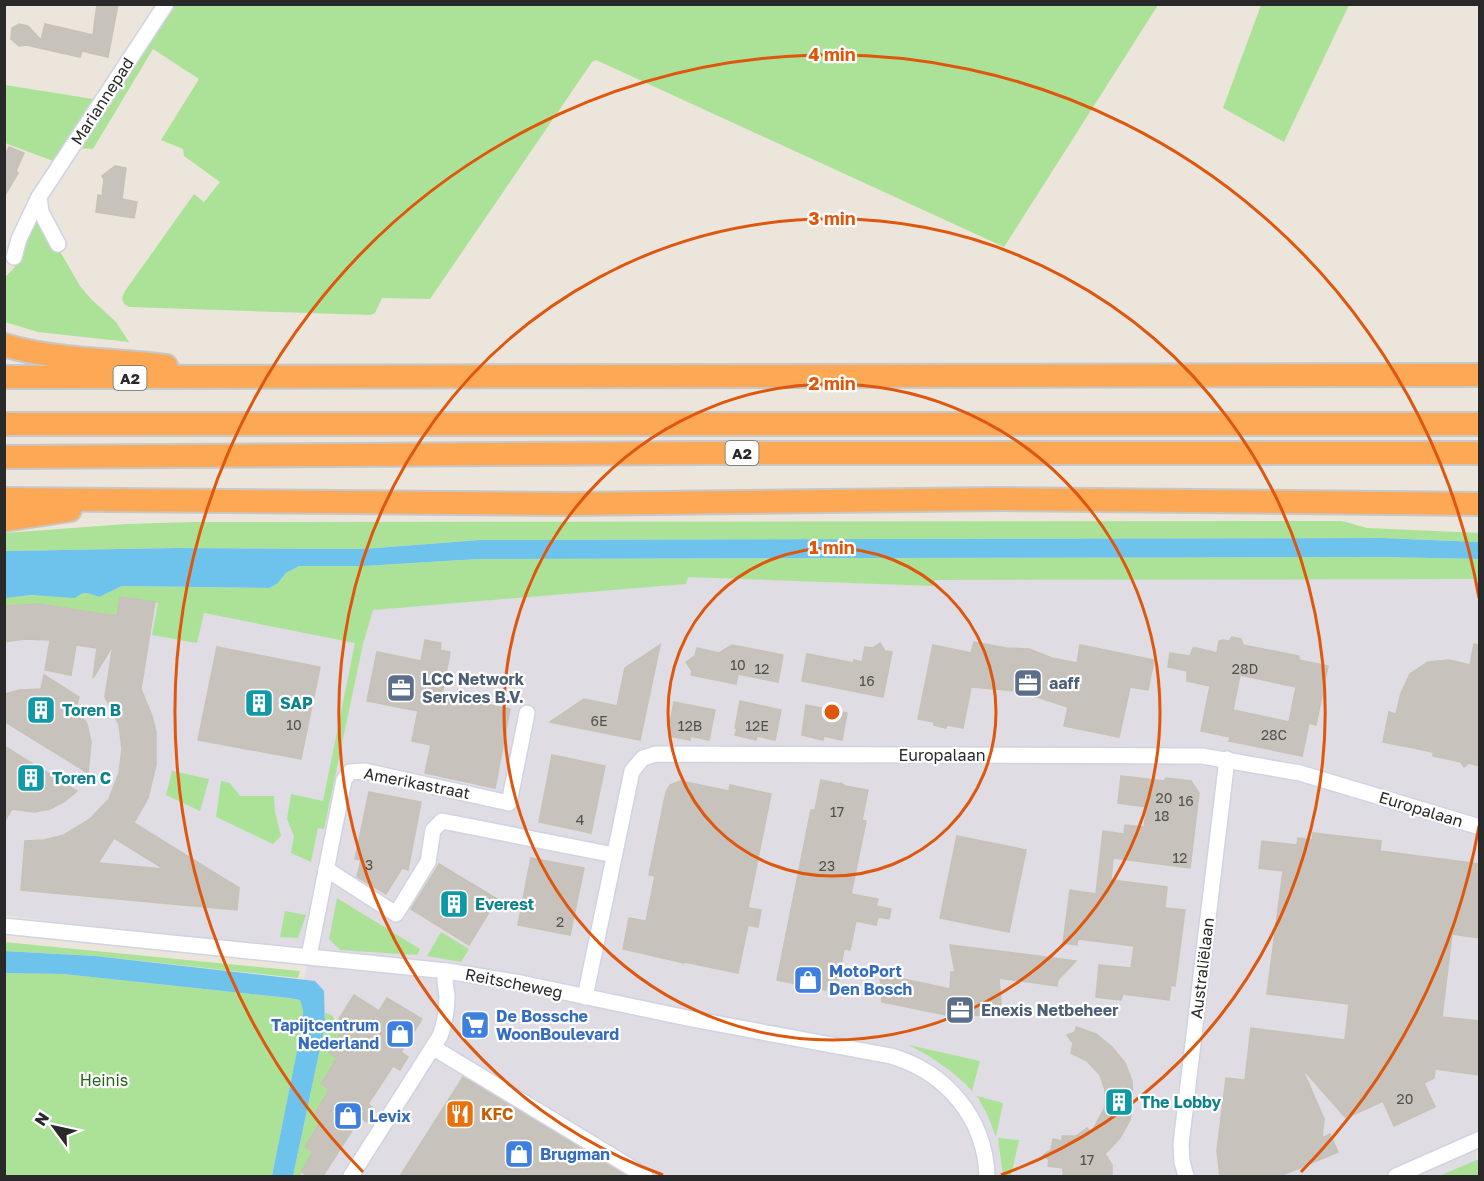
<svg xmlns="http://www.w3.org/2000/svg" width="1484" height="1181" viewBox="0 0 1484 1181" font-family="'Golos Text',sans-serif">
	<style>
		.industrial { fill: #dfdce4 }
		.green { fill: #ace298 }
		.water { fill: #6ec3ed }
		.building { fill: #c7c2bb; stroke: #c7c2b5; stroke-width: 1.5; fill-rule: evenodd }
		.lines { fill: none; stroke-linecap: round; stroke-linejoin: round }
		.minor-casing { stroke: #d0d3e2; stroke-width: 18 }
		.highway-casing { stroke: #c7c7c7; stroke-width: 26 }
		.minor { stroke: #fff; stroke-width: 15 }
		.highway { stroke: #fda855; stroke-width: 22 }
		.ring { fill: none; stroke: #de570d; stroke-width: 3 }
		.labels { text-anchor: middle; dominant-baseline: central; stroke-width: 4.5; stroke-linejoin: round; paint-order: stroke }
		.number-label { font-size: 14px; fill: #504f4e }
		.shield { fill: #fff; stroke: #696969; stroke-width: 1.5 }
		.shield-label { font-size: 15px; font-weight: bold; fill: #292929 }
		.street-label { font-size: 16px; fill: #292929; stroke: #fff }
		.service-label { font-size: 16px; font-weight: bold; fill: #4e5e75; stroke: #fff; text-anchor: start }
		.culture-label { font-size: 16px; font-weight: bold; fill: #0d838f; stroke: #fff; text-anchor: start }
		.shop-label { font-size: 16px; font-weight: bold; fill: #366cbe; stroke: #fff; text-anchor: start }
		.park-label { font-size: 16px; fill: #25651a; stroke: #fff }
		.food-label { font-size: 16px; font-weight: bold; fill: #c56008; stroke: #fff; text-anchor: start }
		.centre { fill: #de570d; stroke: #fff; stroke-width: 3 }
		.ring-label { font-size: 18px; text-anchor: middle; font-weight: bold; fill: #de570d; stroke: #fff; stroke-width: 4.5; stroke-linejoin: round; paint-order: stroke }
	</style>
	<rect width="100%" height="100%" fill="#ece5db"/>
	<path class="industrial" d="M685,577H1479L1480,1130L1474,1176H267L308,958L5,915V591Z"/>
	<g class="green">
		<path d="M170,5H1158L1004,247L596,60L592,62L430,299L382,298L375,313L370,315L129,307L124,304L122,298L125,291L194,194L204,202L220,182L184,156L183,149L161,140L199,79L153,49L93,149L77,148Z"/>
		<path d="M1261,5H1349L1284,142L1223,108Z"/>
		<path d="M5,85L93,99L53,161L5,143Z"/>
		<path d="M38,213L80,286L91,299L116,322L129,342L38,332L5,322L4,278L14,268Z"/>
		<path d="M1342,521L1367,528L1480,533L1479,542L1382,538L480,540L363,549L177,548L5,551V533L126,524L192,522Z"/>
		<path d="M1383,557L1480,559L1479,579L935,580L933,586L688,577L686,584L373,610L363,644L324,829L318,828L311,862L291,853L294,836L287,819L291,794L323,801L355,643L204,613L197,643L152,635L158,603L121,597L117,616L39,604L5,606V598L7,597L85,592L99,597L122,586L269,588L277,584L286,573L299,566H364L478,559Z"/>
		<path d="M172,771L209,779L200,811L166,795Z"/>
		<path d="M221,781L230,783L240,796H274L275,812L281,836L273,844L216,817Z"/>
		<path d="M337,898L420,949L417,955L340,950L329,939Z"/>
		<path d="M285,911L306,915L298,938L280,937Z"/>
		<path d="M441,932L469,949L461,962L427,956Z"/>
		<path d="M4,942L300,971L298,978L95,956L5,951Z"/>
		<path d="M4,960L8,973L63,974L289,998L300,1000L303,1011L302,1026L272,1176H5Z"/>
		<path d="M325,1013L332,1015L336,1023L345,1028L329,1053L337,1059L321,1085L329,1091L312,1116L321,1122L305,1148L313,1153L300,1176H293L325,1025Z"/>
		<path d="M909,1045L980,1061L972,1091C954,1071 933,1058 909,1045Z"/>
		<path d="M977,1096L1003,1103L996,1137L988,1116Z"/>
		<path d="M998,1138L1019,1140L1011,1176H1003Z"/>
		<path d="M1479,1159V1176H1439Z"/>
	</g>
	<g class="water">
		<path d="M1382,538L1479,542V559L1383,557L478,559L364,566H299L286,573L277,584L269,588L122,586L99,597C88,593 84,590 75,598L32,595L4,598L5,551L177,548L363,549L480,540Z"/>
		<path d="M4,951L95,956L315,981L324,991L325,1025L293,1176H272L302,1026L303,1011L300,1000L289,998L63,974L5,973Z"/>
	</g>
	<g class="building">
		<path d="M97,4H118L108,57L82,51L80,57L26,45L19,46L11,39L12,28L19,24L28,26L41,40L45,24L93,35Z"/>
		<path d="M9,147L24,153L16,171L18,173L4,197V157Z"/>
		<path d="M115,166L126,168L122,199L137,202L134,218L96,212L98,195L102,196L104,179L102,176Z"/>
		<path d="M120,597L155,602L141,689L152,716L156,732V765L148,798L134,823L239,888L237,910L21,890L25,841L44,840L64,835L90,819L109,799L119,773L122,749L119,725L105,697L113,645L93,678L97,648L76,645L71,675L45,670L50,640L25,639L4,642V606L39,604L117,616ZM114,838L164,869L98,863Z"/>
		<path d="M1232,637L1241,639L1243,645L1299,656V660L1328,666L1316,725L1309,723L1302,756L1229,741L1230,737L1201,731L1210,686L1187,681V671L1168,667L1170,653L1190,656L1193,648H1197L1217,653L1219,641L1223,640L1229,641ZM1240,675L1296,687L1289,722L1233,710Z"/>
		<path d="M425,640L441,643L440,650L450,652L442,695L510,709L495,788L425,773L431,745L412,741L418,711L367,701L377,652L421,661Z"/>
		<path d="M974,642L1006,648L1029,649L1052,658L1077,663L1080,645L1154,660L1148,690L1130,687L1119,737L1064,726L1068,707L1018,691L971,687L963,728L947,725L946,728L934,725V722L918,719L933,645L971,653Z"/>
		<path d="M880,643L885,651L892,652L883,697L802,681L807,654L854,663V660L862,662L865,647L873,648Z"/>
		<path d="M1474,644L1479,645V766L1469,763L1464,767L1461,762L1433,756V752L1383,742L1389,712L1396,714L1401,693L1410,674L1428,662L1449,660L1470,665Z"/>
		<path d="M660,645L640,740L550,722L584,699L617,706L625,668Z"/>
		<path d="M732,645L783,655L778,682L738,674L736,684L691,675L692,671L686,662L695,656L697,648L719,653Z"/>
		<path d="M217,647L320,667L301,759L198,740Z"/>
		<path d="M44,675L79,697L76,707L87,724L91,742L88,773L4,721V694L20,690L41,689Z"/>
		<path d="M740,701L781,710L775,740L757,736L756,740L735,735L737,728H735Z"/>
		<path d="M674,702L715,710L709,740L690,736V740L669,736L670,728H669Z"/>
		<path d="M806,705L847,713L842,740L824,736L823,740L802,735Z"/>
		<path d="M4,746L38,767L77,791L65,801L50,809L34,812L12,809L4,822Z"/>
		<path d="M552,755L605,766L591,833L539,822Z"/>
		<path d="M1121,776L1164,781L1166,778L1191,781L1199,793L1190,868L1113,858L1111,880L1167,887L1165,908L1185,910L1175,986L1171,985L1169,1000L1123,994L1121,1000L1096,997L1099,965L1131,968L1134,946L1078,939L1077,945L1063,943L1070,890L1096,894L1103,831L1124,834L1125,825L1144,827L1147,807L1118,803Z"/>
		<path d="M821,780L840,784L841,783L845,786L868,790L862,820L866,821L851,894L878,899L876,906L891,909L889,919L878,917L876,925L856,921L850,950L844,949L837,987L827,985L826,990L777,980L811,810H815Z"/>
		<path d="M680,781L729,791L730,785L771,794L748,908L761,910L758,927L748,925L738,973L685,962L684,963L623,949L629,918L646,921L655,876L649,875L666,792L670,785Z"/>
		<path d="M369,792L421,802L408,870L402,868L386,894L357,877L361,860L355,859Z"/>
		<path d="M1313,833L1381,841L1380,851L1479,864V938L1452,934L1442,1017L1479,1021V1075L1435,1069L1434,1078L1424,1083L1435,1107L1394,1126L1383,1101L1346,1118L1302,1068L1324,1119L1322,1138L1330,1134L1338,1152L1280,1176H1220L1217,1151L1226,1078L1245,1080L1251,1028L1345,1040L1349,1004L1267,994L1283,871L1259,868L1262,841L1297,845L1298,838L1312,840Z"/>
		<path d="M957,836L1026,850L1009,932L940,918Z"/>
		<path d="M531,858L584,868L570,935L518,925Z"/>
		<path d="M439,864L497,899L469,945L411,909Z"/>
		<path d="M950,945L1023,954L1076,961L1058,980L1057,986L999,978L1001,1003L999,1008L990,1014L971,1016V1020L882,1002L880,974L950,989L951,972H955Z"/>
		<path d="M354,995L379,1011L387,998L422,1019L401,1052L408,1057L400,1070L393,1066L368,1104L375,1109L367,1122L360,1118L323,1176H308L301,1172L313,1152L305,1147L321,1121L313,1116L329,1090L321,1084L337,1058L329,1053L345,1027L337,1022Z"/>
		<path d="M1076,1027L1096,1034L1112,1047L1125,1063L1132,1081L1133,1102L1130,1120L1120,1138L1105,1154L1112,1165V1176H1063V1168L1048,1166L1049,1160L1043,1155L1051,1150L1053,1139L1062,1141V1136H1076L1087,1128L1091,1133L1105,1107V1090L1100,1075L1087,1061L1071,1053L1073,1043L1067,1035L1075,1032Z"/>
		<path d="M463,1077L627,1176H400Z"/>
	</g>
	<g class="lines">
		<g class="minor-casing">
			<g id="minor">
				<path d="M39,197L41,212L58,244"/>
				<path d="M14,257L19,239L39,197L166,4"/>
				<path d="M326,869L396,914L428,862L433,830L442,821L614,855"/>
				<path d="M4,926L447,971L521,983L692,1019L891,1056C946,1072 985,1118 987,1176"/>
				<path d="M309,956L344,780L350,772L365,771L509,803L527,713"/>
				<path d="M585,997L632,771L643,758L656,754L1202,756L1300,773L1480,827"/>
				<path d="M434,1048L645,1176"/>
				<path d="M351,1176L440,1036C445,1023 447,1010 447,996C446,986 443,980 447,971"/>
				<path d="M1186,1176L1182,1162L1181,1144L1227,759"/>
				<path d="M1396,1176L1480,1139"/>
			</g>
		</g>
		<g class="highway-casing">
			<g id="highway">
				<path d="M4,345C57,361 112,359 166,366"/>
				<path d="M4,377L1480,375"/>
				<path d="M4,424H1480"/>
				<path d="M4,457L703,453H1480"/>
				<path d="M4,499L568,504L1002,499L1480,504"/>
				<path d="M4,520L70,510"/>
			</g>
		</g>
		<use href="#minor" class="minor"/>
		<use href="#highway" class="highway"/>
	</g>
	<g class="ring">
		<circle cx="832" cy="712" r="164"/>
		<circle cx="832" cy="712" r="328"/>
		<path d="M663 1175A493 493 0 1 1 1001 1175"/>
		<path d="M1479 826A657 657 0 0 1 1301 1172M363 1172A657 657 0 1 1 1479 598"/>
	</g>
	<defs>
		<g id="office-square" transform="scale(1.5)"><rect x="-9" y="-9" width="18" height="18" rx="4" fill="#5c6f8a" stroke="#fff"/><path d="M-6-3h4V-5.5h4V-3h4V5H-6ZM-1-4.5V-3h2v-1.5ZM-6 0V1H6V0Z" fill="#fff"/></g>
		<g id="building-square" transform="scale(1.5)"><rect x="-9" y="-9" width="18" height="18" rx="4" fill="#0f9aa8" stroke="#fff"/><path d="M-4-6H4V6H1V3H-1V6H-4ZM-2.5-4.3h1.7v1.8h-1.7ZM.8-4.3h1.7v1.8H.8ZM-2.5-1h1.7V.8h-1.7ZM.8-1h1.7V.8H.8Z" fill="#fff"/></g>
		<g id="shop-square" transform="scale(1.5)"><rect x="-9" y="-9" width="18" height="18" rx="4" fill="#3f7fe0" stroke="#fff"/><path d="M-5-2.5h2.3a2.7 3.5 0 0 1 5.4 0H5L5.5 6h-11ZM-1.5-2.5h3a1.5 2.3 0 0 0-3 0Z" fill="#fff"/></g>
		<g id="supermarket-square" transform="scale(1.5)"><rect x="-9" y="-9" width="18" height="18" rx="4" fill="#3f7fe0" stroke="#fff"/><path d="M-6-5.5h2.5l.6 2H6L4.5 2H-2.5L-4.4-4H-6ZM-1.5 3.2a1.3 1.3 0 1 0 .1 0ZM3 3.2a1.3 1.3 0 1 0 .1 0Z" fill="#fff"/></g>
		<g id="restaurant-square" transform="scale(1.5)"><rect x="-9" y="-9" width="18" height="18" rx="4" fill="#e8710a" stroke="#fff"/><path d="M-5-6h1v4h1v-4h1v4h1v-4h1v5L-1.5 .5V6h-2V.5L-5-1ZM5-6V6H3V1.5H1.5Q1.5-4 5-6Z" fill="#fff"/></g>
	</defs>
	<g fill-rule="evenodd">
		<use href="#office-square" x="1028" y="683"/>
		<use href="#office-square" x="401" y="688"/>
		<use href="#building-square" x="259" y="703"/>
		<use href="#building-square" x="41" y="710"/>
		<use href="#building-square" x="31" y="778"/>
		<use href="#building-square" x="454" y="904"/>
		<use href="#shop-square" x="808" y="980"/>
		<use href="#office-square" x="960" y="1010"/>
		<use href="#supermarket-square" x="475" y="1025"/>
		<use href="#shop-square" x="400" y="1034"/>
		<use href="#building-square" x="1119" y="1102"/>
		<use href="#restaurant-square" x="460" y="1114"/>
		<use href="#shop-square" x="348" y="1116"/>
		<use href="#shop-square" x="519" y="1154"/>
	</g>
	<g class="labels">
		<g class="number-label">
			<text x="738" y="664">10</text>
			<text x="762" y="668">12</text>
			<text x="1245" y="668">28D</text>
			<text x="867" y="680">16</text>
			<text x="599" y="720">6E</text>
			<text x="294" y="724">10</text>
			<text x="690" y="725">12B</text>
			<text x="757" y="725">12E</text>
			<text x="1274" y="734">28C</text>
			<text x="1164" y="797">20</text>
			<text x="1186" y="800">16</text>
			<text x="837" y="811">17</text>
			<text x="1162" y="815">18</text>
			<text x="580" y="819">4</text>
			<text x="1180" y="857">12</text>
			<text x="369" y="864">3</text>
			<text x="827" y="865">23</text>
			<text x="560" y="921">2</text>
			<text x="1405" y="1098">20</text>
			<text x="1087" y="1159">17</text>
		</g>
		<g class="shield">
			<rect x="113.5" y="366" width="33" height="24" rx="4.5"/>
			<rect x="725.5" y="441" width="33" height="24" rx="4.5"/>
		</g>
		<g class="shield-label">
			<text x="130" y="378">A2</text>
			<text x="742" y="453">A2</text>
		</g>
		<g class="street-label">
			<text transform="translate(102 101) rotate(-57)">Mariannepad</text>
			<text x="942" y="755">Europalaan</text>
			<text transform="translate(417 783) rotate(11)">Amerikastraat</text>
			<text transform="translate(1421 809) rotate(17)">Europalaan</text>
			<text transform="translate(1202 968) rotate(-83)">Australiëlaan</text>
			<text transform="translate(514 983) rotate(11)">Reitscheweg</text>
		</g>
		<g class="service-label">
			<text x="422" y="679">LCC Network<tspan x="422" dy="18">Services B.V.</tspan></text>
			<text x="1049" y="683">aaff</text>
			<text x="981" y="1010">Enexis Netbeheer</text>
		</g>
		<g class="culture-label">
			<text x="280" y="703">SAP</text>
			<text x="62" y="710">Toren B</text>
			<text x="52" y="778">Toren C</text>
			<text x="475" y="904">Everest</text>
			<text x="1140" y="1102">The Lobby</text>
		</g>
		<g class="shop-label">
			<text x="829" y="971">MotoPort<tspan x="829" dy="18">Den Bosch</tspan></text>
			<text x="496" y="1016">De Bossche<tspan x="496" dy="18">WoonBoulevard</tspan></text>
			<text x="379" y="1025" text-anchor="end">Tapijtcentrum<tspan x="379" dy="18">Nederland</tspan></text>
			<text x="369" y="1116">Levix</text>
			<text x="540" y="1154">Brugman</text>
		</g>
		<g class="park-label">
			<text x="104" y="1080">Heinis</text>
		</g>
		<g class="food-label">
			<text x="481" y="1114">KFC</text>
		</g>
	</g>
	<circle cx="832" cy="712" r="9" class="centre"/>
	<g class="ring-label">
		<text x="832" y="61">4 min</text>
		<text x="832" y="225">3 min</text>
		<text x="832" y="390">2 min</text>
		<text x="832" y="554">1 min</text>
	</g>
	<rect width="1484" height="1181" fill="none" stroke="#292929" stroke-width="12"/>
	<g transform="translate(54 1127) rotate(303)" stroke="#ffffff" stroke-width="4.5" paint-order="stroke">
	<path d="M0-4.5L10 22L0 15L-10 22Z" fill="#292929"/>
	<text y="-9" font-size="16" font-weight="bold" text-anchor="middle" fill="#292929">N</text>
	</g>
</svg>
